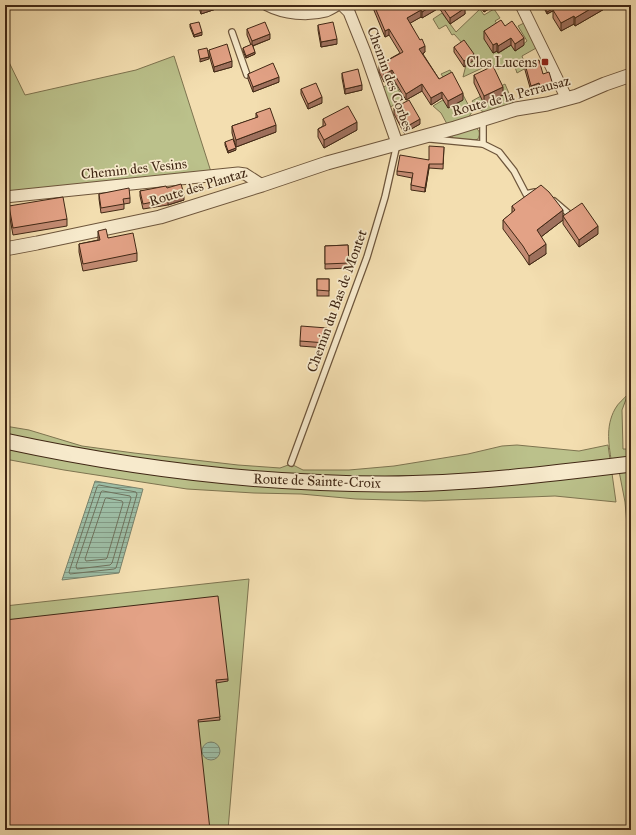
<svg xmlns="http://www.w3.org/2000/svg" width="636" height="835" viewBox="0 0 636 835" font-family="'IM FELL Great Primer',serif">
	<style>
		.green { fill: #bbc18b; stroke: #7e7450 }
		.water { fill: url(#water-rules); stroke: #78816b }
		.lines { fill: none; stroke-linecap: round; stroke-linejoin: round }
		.shore { stroke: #6f725d; stroke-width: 1 }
		.service-casing { stroke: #6e563c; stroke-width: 8 }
		.minor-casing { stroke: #6e563c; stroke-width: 13 }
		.tertiary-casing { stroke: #6e563c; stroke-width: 15 }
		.secondary-casing { stroke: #412815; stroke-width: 17 }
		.service { stroke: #f7eacc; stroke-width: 5.5 }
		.minor { stroke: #f7eacc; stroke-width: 11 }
		.tertiary { stroke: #f7eacc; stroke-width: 13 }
		.secondary { stroke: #f7eacc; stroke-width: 15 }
		.wall { fill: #c38b73; stroke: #412815 }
		.shaded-wall { fill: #9f715e; stroke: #412815 }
		.building { fill: #e3a286; stroke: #412815 }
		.poi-dot { fill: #8f2418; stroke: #f7eacc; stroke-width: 1.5 }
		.labels { text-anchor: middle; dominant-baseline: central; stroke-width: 3.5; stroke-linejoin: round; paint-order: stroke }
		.poi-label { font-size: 14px; fill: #412815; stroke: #f7eacc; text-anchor: end }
		.street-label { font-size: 14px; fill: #412815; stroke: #f7eacc }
	</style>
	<defs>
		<pattern id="water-rules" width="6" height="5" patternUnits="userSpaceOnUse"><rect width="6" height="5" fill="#9dbda5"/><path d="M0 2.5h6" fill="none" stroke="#829a85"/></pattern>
	</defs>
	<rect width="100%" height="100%" fill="#f3deb0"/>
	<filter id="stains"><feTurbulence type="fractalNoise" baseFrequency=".005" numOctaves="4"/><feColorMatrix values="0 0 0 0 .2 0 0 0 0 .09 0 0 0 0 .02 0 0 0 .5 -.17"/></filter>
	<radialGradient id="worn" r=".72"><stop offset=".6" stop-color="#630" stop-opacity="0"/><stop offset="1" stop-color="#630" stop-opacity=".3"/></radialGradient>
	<g class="green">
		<path d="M480,9L484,15L494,9L500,18L495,21L501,28L493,53L497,51L499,53L511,45L515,51L527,41L518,26L524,23L538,47L522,56L526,68L517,73L513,61L498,69L491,64L463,77L466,65L474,59L464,45L454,34L452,35L446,25L439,29L433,19L442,13L456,32Z"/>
		<path d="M5,54L25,95L136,70L174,56L212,175L5,196Z"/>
		<path d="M450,70L472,112L468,118L447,124L441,113L433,106L443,100L449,108L446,81L441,74Z"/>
		<path d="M394,81L403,99L389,108L382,88Z"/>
		<path d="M505,84L514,105L485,113L477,108L472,101L481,96L484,104L499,87Z"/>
		<path d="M476,128C480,131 480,134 478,139L472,141L452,139V134Z"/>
		<path d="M628,394L622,410L623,449H631V463L612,465C609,446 605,427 615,409C618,403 624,399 628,394Z"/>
		<path d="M5,426L29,430L82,446L134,453L238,465L280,468L291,464L303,470H349L394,466L468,454L502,446L517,445L579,451L608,445L616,502L555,496L425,501L356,499L301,494L254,493L187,489L64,470L5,459Z"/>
		<path d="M631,470V569L625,502L619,471Z"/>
		<path d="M249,579L228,830H5V606Z"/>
	</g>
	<g class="water">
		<path d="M95,481L143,489L119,573L62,580Z"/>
		<circle cx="211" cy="751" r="9"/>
	</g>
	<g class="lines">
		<g class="shore">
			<path d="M99,485L136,492L137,494L116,568L114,569L70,574L69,572L97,487Z"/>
			<path d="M103,491L130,496L131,498L112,563L110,565L77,569L76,566L101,492Z"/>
			<path d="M107,498L122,501L123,503L107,558L106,559L86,561L85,559L105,499Z"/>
		</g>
		<g class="service-casing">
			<g id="service">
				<path d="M232,32L247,75"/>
				<path d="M483,120V144L499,152L514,171L526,194L535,192"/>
				<path d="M431,139L483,144"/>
				<path d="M554,201L568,213"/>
				<path d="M291,463L367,257L385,197L397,144"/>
			</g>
		</g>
		<g class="minor-casing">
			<g id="minor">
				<path d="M267,5C284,14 308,16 326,11C330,9 334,7 337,5"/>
				<path d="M342,5L349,12L365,52L397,143"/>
				<path d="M521,5L567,99"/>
				<path d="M5,197L238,173L245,174L262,185"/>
			</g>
		</g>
		<g class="tertiary-casing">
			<path id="tertiary" d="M5,249L37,243L160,217L262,185L327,163L455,128L516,109L547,104L577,96L605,84L631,75"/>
		</g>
		<g class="secondary-casing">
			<path id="secondary" d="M5,441C130,468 257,484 385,484C467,484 549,474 631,464"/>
		</g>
		<use href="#service" class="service"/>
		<use href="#minor" class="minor"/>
		<use href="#tertiary" class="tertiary"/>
		<use href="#secondary" class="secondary"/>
	</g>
	<g class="wall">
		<path d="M199,5H222V7L201,14L199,8Z"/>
		<path d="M373,5H464L465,14L450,24L439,8L422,18L421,17L410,23L425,52L423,54L439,79L463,100L448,108L442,98L431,105L422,91L406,100L392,77L384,82L379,72V65L400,53L389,35L385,37L373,8Z"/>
		<path d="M479,5H495L484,12Z"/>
		<path d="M543,5H555L556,9L606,5V8L575,26L574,24L561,31L553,18V11L547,14L543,6Z"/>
		<path d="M190,24L202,35L194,37L190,27Z"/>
		<path d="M318,25L337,44L321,47L318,30Z"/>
		<path d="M505,26L524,45L515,51L511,45L498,53L497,51L493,53L484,39V31Z"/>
		<path d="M247,29L270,39L253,46L255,54L246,58L243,51V48L251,45L247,35Z"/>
		<path d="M454,47L474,60L464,67L454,52Z"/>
		<path d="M209,50L232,67L214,72L209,55Z"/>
		<path d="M525,64L543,74L553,90L541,93L539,89L531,91L525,70Z"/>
		<path d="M342,73L362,90L345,94L342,78Z"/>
		<path d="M248,74L279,82L253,92L248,79Z"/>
		<path d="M474,75L503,95L484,104L474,83Z"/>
		<path d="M301,89L322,103L308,109L301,94Z"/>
		<path d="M394,108L420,124L404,133L394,114Z"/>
		<path d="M256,113L276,132L236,147L232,133V126L256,118Z"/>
		<path d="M323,119L357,130L324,148L318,137V129L323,126Z"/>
		<path d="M225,142L236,150L228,153L225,145Z"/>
		<path d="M444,147L443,169L429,168L425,192L411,190V185L412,178L397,175V171L429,160Z"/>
		<path d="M167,188L184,200L168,205L143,209L140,196V191Z"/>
		<path d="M99,194L130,198V203L124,204V209L101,213L99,199Z"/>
		<path d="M9,206L67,219V226L13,235L9,213Z"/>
		<path d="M512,206L563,216L598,234L579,247L563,224V220L541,237L546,254L529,265L523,256L503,229V220L512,213Z"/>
		<path d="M98,231L108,238L137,253V261L83,271L79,252V244L98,240Z"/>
		<path d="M348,245L349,268L325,269V246Z"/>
		<rect x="317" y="279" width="12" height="17"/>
		<path d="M327,334L326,348L300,346V341Z"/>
		<path d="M5,620L228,679V681L216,683L220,720L198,722Z"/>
	</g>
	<g class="shaded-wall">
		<path d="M212,5H222V7L201,14V9Z"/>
		<path d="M433,5H439V8L422,18V12Z"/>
		<path d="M486,5H495L484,12V6Z"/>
		<path d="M597,5H606V8L575,26V18Z"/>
		<path d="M556,7V9L547,14V12Z"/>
		<path d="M465,8V14L450,24V18Z"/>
		<path d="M421,10V17L407,25V18Z"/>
		<path d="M574,16V24L561,31V23Z"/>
		<path d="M389,29V35L385,37V31Z"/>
		<path d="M202,32V35L194,37V35Z"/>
		<path d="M270,34V39L252,46V41Z"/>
		<path d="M511,38V45L498,53V46Z"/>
		<path d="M524,38V45L515,51V44Z"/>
		<path d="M337,39V44L321,47V42Z"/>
		<path d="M497,43V51L493,53V45Z"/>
		<path d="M425,46V52L419,56V49Z"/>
		<path d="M255,52V54L246,58V56Z"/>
		<path d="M474,54V60L464,67V61Z"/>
		<path d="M209,57V59L200,62V59Z"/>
		<path d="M232,61V67L214,72V67Z"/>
		<path d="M392,70V77L384,82V75Z"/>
		<path d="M279,77V82L253,92V87Z"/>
		<path d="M539,83V89L531,91V86Z"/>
		<path d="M422,84V91L406,100V94Z"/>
		<path d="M362,85V90L345,94V89Z"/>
		<path d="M553,85V90L541,93V88Z"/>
		<path d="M503,87V95L484,104V96Z"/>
		<path d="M442,92V98L431,105V98Z"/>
		<path d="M463,93V100L448,108V101Z"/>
		<path d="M322,97V103L308,109V104Z"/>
		<path d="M420,119V124L404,133V128Z"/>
		<path d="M357,122V130L324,148V140Z"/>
		<path d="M276,125V132L236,147V140Z"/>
		<path d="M236,148V150L228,153V151Z"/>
		<path d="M429,164V168L425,192V188Z"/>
		<path d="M184,194V200L168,205V199Z"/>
		<path d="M563,210V220L537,240V230Z"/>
		<path d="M598,226V234L579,247V240Z"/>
		<path d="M546,244V254L529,265V256Z"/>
	</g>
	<g class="building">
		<path d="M200,5H212L201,9Z"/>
		<path d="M374,5H433L422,12L421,10L407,18L420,40L422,39L425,46L419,49L439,79L452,72L463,93L448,101L442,92L431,98L422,84L406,94L392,70L384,75L379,65L403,52L389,29L385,31Z"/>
		<path d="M441,5H464L465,8L450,18Z"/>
		<path d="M543,5H555L556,7L547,12Z"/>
		<path d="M562,5H597L575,18L574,16L561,23L553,10Z"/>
		<path d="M501,20L505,26L512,21L524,38L515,44L511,38L498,46L497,43L493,45L484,31Z"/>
		<path d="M199,22L202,32L194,35L190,24Z"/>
		<path d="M265,22L270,34L252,41L247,29Z"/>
		<path d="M333,22L337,39L321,42L318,25Z"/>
		<path d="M464,40L474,54L464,61L454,47Z"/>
		<path d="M227,44L232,61L214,67L209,50Z"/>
		<path d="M252,44L255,52L246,56L243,48Z"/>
		<path d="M207,48L209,57L200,59L198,50Z"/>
		<path d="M539,60L543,74L549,72L553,85L541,88L539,83L531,86L525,64Z"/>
		<path d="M273,63L279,77L253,87L248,74Z"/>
		<path d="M493,66L503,87L484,96L474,75Z"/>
		<path d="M358,69L362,85L345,89L342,73Z"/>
		<path d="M316,83L322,97L308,104L301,89Z"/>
		<path d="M409,100L420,119L404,128L394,108Z"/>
		<path d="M348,106L357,122L324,140L318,129L326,125L323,119Z"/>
		<path d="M270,108L276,125L236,140L232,126L258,117L256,113Z"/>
		<path d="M233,139L236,148L228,151L225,142Z"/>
		<path d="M429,146L444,147L443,164H429L425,188L411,185L413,173L397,171L400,155L429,160Z"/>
		<path d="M181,184L184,194L168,199L143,204L140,191L166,186L167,188Z"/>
		<path d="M541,185L549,192L563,210L537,230L546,244L529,256L523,246L503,220L515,210L512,206Z"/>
		<path d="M129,188L130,198L123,199L124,204L101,208L99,194Z"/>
		<path d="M63,197L67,219L13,228L9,206Z"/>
		<path d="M582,203L598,226L579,240L563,216Z"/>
		<path d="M106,229L108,238L133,233L137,253L83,264L79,244L100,240L98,231Z"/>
		<path d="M348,245L349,263L325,264V246Z"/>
		<path d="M317,279H329V291L317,290Z"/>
		<path d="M301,326L327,328L326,343L300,341Z"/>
		<path d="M218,596L228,679L216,680L220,717L198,720L210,830H5V620Z"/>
	</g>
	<rect class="poi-dot" x="541" y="58" width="8" height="8" rx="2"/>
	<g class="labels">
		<g class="poi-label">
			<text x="537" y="62">Clos Lucens</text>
		</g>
		<g class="street-label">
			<text transform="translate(390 79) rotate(70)">Chemin des Corbes</text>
			<text transform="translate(511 96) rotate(-15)">Route de la Perrausaz</text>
			<text transform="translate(134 169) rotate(-6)">Chemin des Vesins</text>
			<text transform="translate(198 187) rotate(-17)">Route des Plantaz</text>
			<text transform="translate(337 301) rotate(-70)">Chemin du Bas de Montet</text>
			<text transform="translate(317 481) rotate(2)">Route de Sainte-Croix</text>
		</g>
	</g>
	<rect width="636" height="835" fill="none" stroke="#f3deb0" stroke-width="20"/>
	<rect x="6" y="6" width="624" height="823" fill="none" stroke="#412815" stroke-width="2"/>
	<rect x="10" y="10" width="616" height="815" fill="none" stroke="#412815"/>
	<rect width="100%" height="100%" filter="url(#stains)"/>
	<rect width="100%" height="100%" fill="url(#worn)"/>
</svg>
